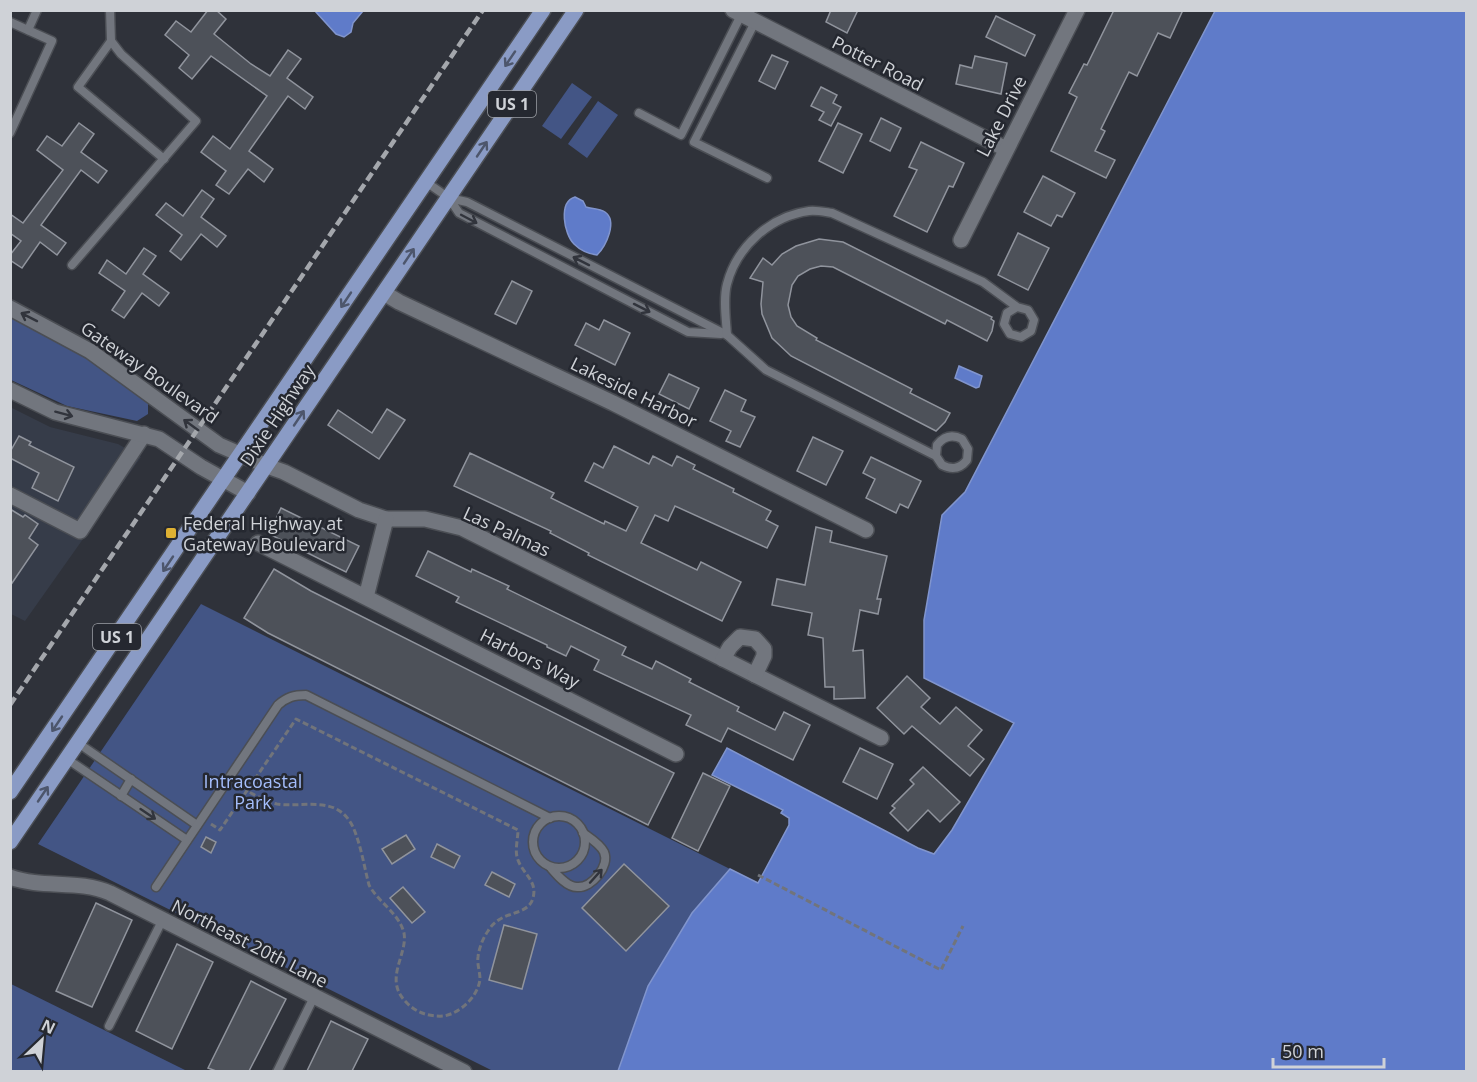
<svg xmlns="http://www.w3.org/2000/svg" width="1477" height="1082" viewBox="0 0 1477 1082" font-family="'Open Sans',sans-serif">
	<style>
		.built { fill: #363c49 }
		.green { fill: #435585 }
		.water { fill: #5f7bc9; stroke: #8195cd; stroke-width: 1.5 }
		.building { fill: #4d5159; stroke: #90949d; stroke-width: 1.5 }
		.lines { fill: none; stroke-linecap: round; stroke-linejoin: round }
		.service-casing { stroke: #4b4e54; stroke-width: 11 }
		.minor-casing { stroke: #4b4e54; stroke-width: 18 }
		.secondary-casing { stroke: #4b4e54; stroke-width: 18 }
		.primary-casing { stroke: #4b4e54; stroke-width: 18 }
		.path { stroke: #71747b; stroke-width: 3; stroke-dasharray: 6 3; stroke-linecap: butt }
		.service { stroke: #72767e; stroke-width: 8 }
		.minor { stroke: #72767e; stroke-width: 15 }
		.secondary { stroke: #72767e; stroke-width: 15 }
		.primary { stroke: #8a9bc5; stroke-width: 15 }
		.rail { stroke: #a4a7ac; stroke-width: 4.5; stroke-dasharray: 9 4.5; stroke-linecap: butt }
		.oneway { stroke: #4d566c }
		.oneway2 { stroke: #31343c }
		.poi-dot { fill: #deb133; stroke: #252830; stroke-width: 2 }
		.labels { text-anchor: middle; dominant-baseline: central; stroke-width: 5; stroke-linejoin: round; paint-order: stroke }
		.shield { fill: #252830; stroke: #9c9fa5; stroke-width: 1.5 }
		.shield-label { font-size: 16px; font-weight: bold; fill: #cfd2d7 }
		.street-label { font-size: 18px; fill: #cfd2d7; stroke: #252830 }
		.poi-label { font-size: 18px; fill: #cfd2d7; stroke: #252830; text-anchor: start }
		.park-label { font-size: 18px; fill: #a4bdfb; stroke: #252830 }
	</style>
	<rect width="100%" height="100%" fill="#2f323a"/>
	<path class="built" d="M10,407L50,427L118,444L141,457L25,621L11,614Z"/>
	<g class="green">
		<path d="M572,83L592,97L561,139L542,126Z"/>
		<path d="M598,101L618,115L587,158L568,144Z"/>
		<path d="M10,314L94,360L148,402V414L137,421L67,406L11,380Z"/>
		<path d="M201,604L730,869L692,913L648,986L618,1071L495,1072L38,844Z"/>
		<path d="M10,984H11L187,1071H11Z"/>
	</g>
	<g class="water">
		<path d="M315,11H363L353,23L351,32L344,37L336,34Z"/>
		<path d="M1215,11H1466V1071H618L648,986L692,913L730,869L758,883L789,825V818L781,813L783,810L712,775L727,748L918,848L934,854L952,830L1014,723L924,678V620L942,515L965,492Z"/>
		<path d="M575,197L583,201L586,207C592,209 599,208 605,212C618,221 606,246 597,255C589,254 580,250 574,244C564,234 558,202 575,197Z"/>
		<path d="M959,366L982,376L979,387L976,388L955,378Z"/>
	</g>
	<g class="building">
		<path d="M208,10H216L226,19L214,34L251,64L270,76L288,50L301,59L287,78L313,97L305,109L288,96L249,151L273,169L264,182L248,169L229,194L216,185L226,171L201,152L213,136L230,149L267,96L211,56L192,79L179,68L189,55L165,35L176,21L191,32Z"/>
		<path d="M831,10H858L847,33L826,22Z"/>
		<path d="M1114,10H1183L1170,38L1158,33L1137,76L1129,72L1101,129L1105,131L1095,151L1115,160L1106,178L1051,151L1077,97L1069,93L1084,64L1087,65Z"/>
		<path d="M996,16L1035,35L1025,56L986,37Z"/>
		<path d="M772,55L788,62L775,89L759,81Z"/>
		<path d="M975,56L1007,63L1001,94L956,84L960,65L972,68Z"/>
		<path d="M821,87L837,95L833,103L841,107L831,126L819,120L824,112L811,106Z"/>
		<path d="M881,118L901,128L890,151L870,141Z"/>
		<path d="M79,123L94,134L81,152L107,171L98,183L81,170L41,225L66,243L57,255L40,242L22,268L10,260V255L21,241L10,233V214L23,223L63,170L37,150L47,136L62,146Z"/>
		<path d="M838,123L862,134L843,173L819,161Z"/>
		<path d="M921,142L964,163L953,187L949,186L927,232L894,216L917,170L909,167Z"/>
		<path d="M1043,176L1075,193L1062,217L1057,215L1051,226L1024,212Z"/>
		<path d="M202,190L214,199L201,217L226,236L217,247L201,234L181,260L170,251L182,235L156,215L166,203L183,216Z"/>
		<path d="M1018,233L1049,248L1028,290L998,275Z"/>
		<path d="M819,239L843,242L992,317L991,319L994,321L992,331L987,341L947,320L945,324L833,267L821,266L810,269L798,276L792,285L788,305L791,317L797,326L817,338L816,340L912,389L910,393L950,413L945,422L936,431L791,356L772,338L762,314L761,304L763,282L750,278L763,258L772,265L782,254L796,246Z"/>
		<path d="M144,248L156,256L143,274L169,293L159,306L142,293L124,318L112,310L125,291L99,273L107,260L126,274Z"/>
		<path d="M512,281L532,291L516,324L495,314Z"/>
		<path d="M604,320L630,333L615,365L575,345L586,323L599,330Z"/>
		<path d="M669,374L699,388L689,409L659,394Z"/>
		<path d="M725,390L746,400L741,411L755,417L740,447L726,441L731,431L710,421Z"/>
		<path d="M387,409L405,420L379,459L328,425L338,410L372,433Z"/>
		<path d="M19,436L31,442L29,445L74,467L58,501L32,488L39,473L10,458V452Z"/>
		<path d="M813,437L843,451L826,485L797,471Z"/>
		<path d="M614,446L649,464L653,456L672,466L677,456L695,465L693,469L734,489L733,492L771,511L766,520L778,526L767,548L675,506L668,521L655,515L641,543L697,570L701,562L741,582L722,621L588,555L589,553L550,533L551,531L454,486L470,453L554,493L551,498L604,524L605,521L626,531L638,507L585,481L594,463L603,468Z"/>
		<path d="M871,457L921,481L908,508L900,504L896,513L866,498L875,479L863,473Z"/>
		<path d="M281,508L359,546L346,572L269,534Z"/>
		<path d="M10,509L23,517L25,515L38,524L29,538L38,545L10,586Z"/>
		<path d="M816,527L832,531L830,542L887,556L877,599H881L878,614L860,610L853,651L863,650L865,698L834,699V687H825L823,638L808,635L812,613L772,605L777,579L805,585Z"/>
		<path d="M428,551L471,572L472,569L509,586L507,589L626,647L622,655L652,669L656,661L691,679L689,682L739,707L737,711L775,730L784,712L810,725L793,760L728,728L721,742L686,725L691,715L594,670L599,660L571,646L566,656L547,647V645L456,602L459,597L416,576Z"/>
		<path d="M274,569L311,591L674,773L648,825L268,633L244,618Z"/>
		<path d="M907,676L930,698L921,707L940,724L956,707L982,730L968,746L984,759L970,776L912,726L904,734L877,708Z"/>
		<path d="M860,748L893,764L877,799L843,782Z"/>
		<path d="M923,767L960,802L940,822L928,810L908,831L890,813L895,808L892,806L914,784L910,780Z"/>
		<path d="M703,773L730,786L698,851L672,838Z"/>
		<path d="M406,835L415,849L392,864L382,849Z"/>
		<path d="M206,837L216,842L211,853L201,847Z"/>
		<path d="M437,844L460,856L454,868L431,857Z"/>
		<path d="M624,864L669,906L626,951L582,908Z"/>
		<path d="M492,872L515,884L509,897L485,885Z"/>
		<path d="M403,887L425,912L412,923L390,898Z"/>
		<path d="M96,903L132,920L92,1007L56,991Z"/>
		<path d="M504,925L537,934L522,989L489,980Z"/>
		<path d="M177,944L213,962L172,1049L136,1031Z"/>
		<path d="M251,981L286,999L249,1071H216L208,1068Z"/>
		<path d="M331,1021L368,1039L352,1071H307Z"/>
	</g>
	<g class="lines">
		<g class="service-casing">
			<g id="service">
				<path d="M10,22L52,41L10,133"/>
				<path d="M755,22L694,142L767,178"/>
				<path d="M28,30L37,10"/>
				<path d="M111,41L78,87L164,159"/>
				<path d="M639,113L681,135L741,15"/>
				<path d="M426,182L449,198L459,213L688,332L721,334"/>
				<path d="M449,198L467,202L727,335L766,370L936,456L937,445C944,436 952,434 962,439L968,449L967,460C960,469 952,470 942,465L936,456"/>
				<path d="M72,265L196,121L121,54L111,41L110,10"/>
				<path d="M727,335C726,319 723,299 727,284C737,246 771,216 809,211C816,210 825,212 832,213L983,282L1017,307L1007,313L1004,324L1010,334L1021,337L1031,331L1034,320L1028,310L1017,307"/>
				<path d="M78,743L197,825"/>
				<path d="M67,759L187,840"/>
				<path d="M121,796L131,779"/>
				<circle cx="559" cy="842" r="26"/>
				<path d="M551,868C557,875 567,887 577,887C592,888 610,866 604,852C600,844 590,838 583,833"/>
				<path d="M156,887L278,705C287,697 294,695 306,695L550,818"/>
				<path d="M109,1026L162,921"/>
				<path d="M277,1072L314,997"/>
			</g>
		</g>
		<g class="minor-casing">
			<g id="minor">
				<path d="M733,10L1006,149"/>
				<path d="M961,240L1077,10"/>
				<path d="M384,293L399,302L613,403L866,530"/>
				<path d="M267,466L284,472L359,510L386,519H425L462,528L881,738"/>
				<path d="M10,495L80,531L144,434"/>
				<path d="M258,543L676,754"/>
				<path d="M366,597L386,519"/>
				<path d="M723,659L730,647L740,637L755,639L764,649V656L755,675"/>
				<path d="M10,877C43,889 78,879 110,893L464,1072"/>
			</g>
		</g>
		<g class="secondary-casing">
			<g id="secondary">
				<path d="M10,308L90,351L219,445L267,466"/>
				<path d="M10,390L55,412L159,439L201,467L248,493"/>
			</g>
		</g>
		<g class="primary-casing">
			<g id="primary">
				<path d="M10,792L543,10"/>
				<path d="M10,842L576,10"/>
			</g>
		</g>
		<g class="path">
			<path d="M211,824L220,830L296,719L518,830C518,838 515,849 517,857C521,873 538,880 533,898C528,917 501,909 488,931C483,938 479,948 478,957C477,964 480,972 480,979C478,997 460,1013 444,1016C430,1017 416,1013 406,1002C383,979 408,955 404,933C399,913 378,902 369,885C364,866 361,845 353,827C337,794 304,808 277,804C267,802 257,796 247,791"/>
			<path d="M758,875L941,970L963,926"/>
		</g>
		<use href="#service" class="service"/>
		<use href="#minor" class="minor"/>
		<use href="#secondary" class="secondary"/>
		<use href="#primary" class="primary"/>
		<path class="rail" d="M10,705L483,10"/>
	</g>
	<defs><path id="oneway-shaft" d="M-6 0H5M1.5-3L5.5 0L1.5 3" fill="none" stroke-width="1.6" stroke-linecap="round" stroke-linejoin="round" transform="scale(1.5)"/></defs>
	<g class="oneway">
		<use href="#oneway-shaft" transform="translate(510 59) rotate(124)"/>
		<use href="#oneway-shaft" transform="translate(482 149) rotate(-56)"/>
		<use href="#oneway-shaft" transform="translate(409 256) rotate(-56)"/>
		<use href="#oneway-shaft" transform="translate(346 300) rotate(124)"/>
		<use href="#oneway-shaft" transform="translate(299 418) rotate(-56)"/>
		<use href="#oneway-shaft" transform="translate(168 564) rotate(124)"/>
		<use href="#oneway-shaft" transform="translate(57 724) rotate(124)"/>
		<use href="#oneway-shaft" transform="translate(43 794) rotate(-56)"/>
	</g>
	<g class="oneway2">
		<use href="#oneway-shaft" transform="translate(469 219) rotate(28)"/>
		<use href="#oneway-shaft" transform="translate(581 261) rotate(-153)"/>
		<use href="#oneway-shaft" transform="translate(642 308) rotate(27)"/>
		<use href="#oneway-shaft" transform="translate(29 317) rotate(-153)"/>
		<use href="#oneway-shaft" transform="translate(64 414) rotate(15)"/>
		<use href="#oneway-shaft" transform="translate(191 425) rotate(-144)"/>
		<use href="#oneway-shaft" transform="translate(148 814) rotate(34)"/>
		<use href="#oneway-shaft" transform="translate(596 876) rotate(-48)"/>
	</g>
	<rect class="poi-dot" x="165" y="527" width="12" height="12" rx="3"/>
	<g class="labels">
		<g class="shield">
			<rect x="488" y="91" width="48" height="26" rx="4.5"/>
			<rect x="93" y="624" width="48" height="26" rx="4.5"/>
		</g>
		<g class="shield-label">
			<text x="512" y="104">US 1</text>
			<text x="117" y="637">US 1</text>
		</g>
		<g class="street-label">
			<text transform="translate(878 63) rotate(27)">Potter Road</text>
			<text transform="translate(1001 116) rotate(-63)">Lake Drive</text>
			<text transform="translate(150 372) rotate(35)">Gateway Boulevard</text>
			<text transform="translate(634 392) rotate(26)">Lakeside Harbor</text>
			<text transform="translate(277 415) rotate(-56)">Dixie Highway</text>
			<text transform="translate(507 531) rotate(25)">Las Palmas</text>
			<text transform="translate(530 658) rotate(27)">Harbors Way</text>
			<text transform="translate(250 943) rotate(27)">Northeast 20th Lane</text>
		</g>
		<g class="poi-label">
			<text x="183" y="523">Federal Highway at<tspan x="183" dy="21">Gateway Boulevard</tspan></text>
		</g>
		<g class="park-label">
			<text x="253" y="781">Intracoastal<tspan x="253" dy="21">Park</tspan></text>
		</g>
	</g>
	<rect width="1477" height="1082" fill="none" stroke="#cfd2d7" stroke-width="24"/>
	<g transform="translate(42 1040) rotate(26)" stroke="#252830" stroke-width="4.5" paint-order="stroke">
	<path d="M0-4.5L10 22L0 15L-10 22Z" fill="#cfd2d7"/>
	<text y="-9" font-size="16" font-weight="bold" text-anchor="middle" fill="#cfd2d7">N</text>
	</g>
	<path d="M1273 1058v9h111v-9" fill="none" stroke="#cfd2d7" stroke-width="3"/>
	<text x="1282" y="1058" font-size="18" fill="#cfd2d7" stroke="#252830" stroke-width="4.5" paint-order="stroke">50 m</text>
</svg>
